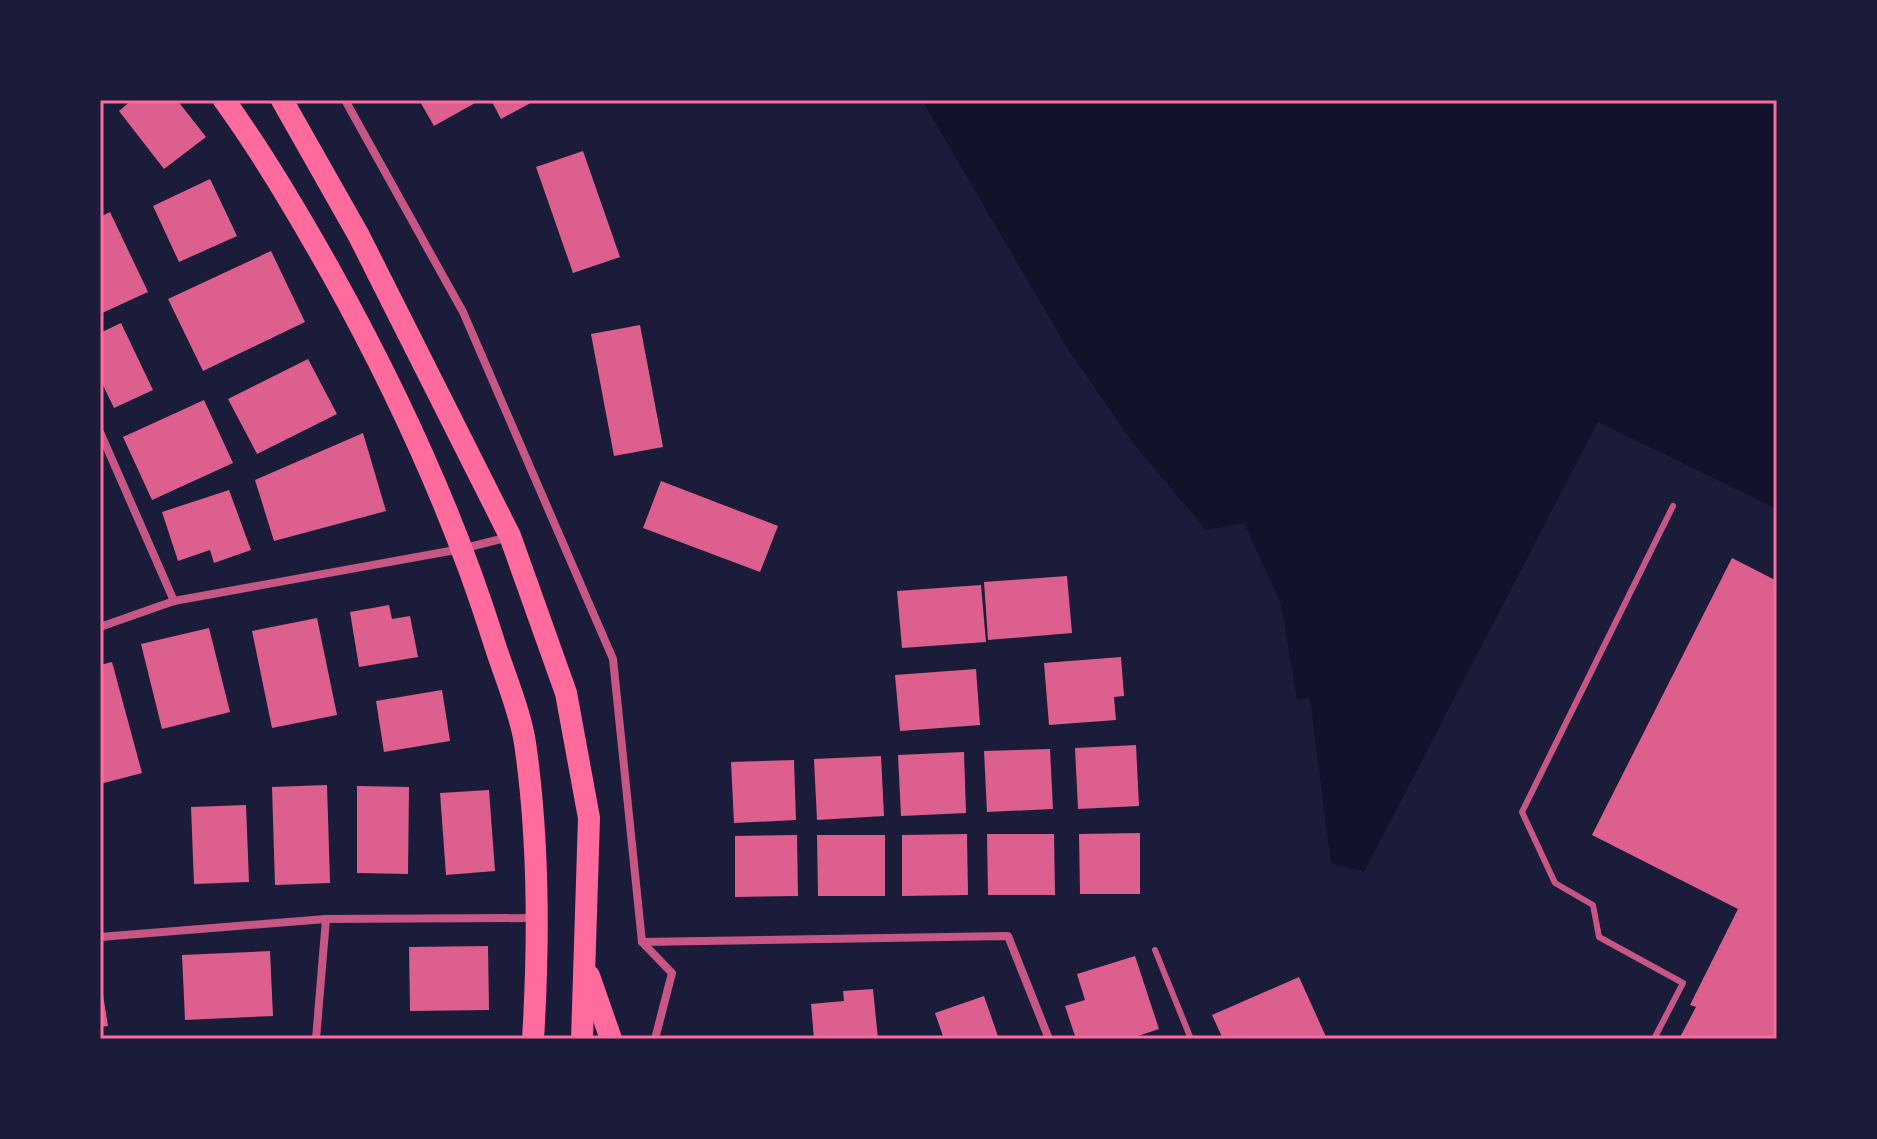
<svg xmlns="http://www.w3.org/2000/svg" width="1877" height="1139" viewBox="0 0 1877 1139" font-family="Ubuntu,sans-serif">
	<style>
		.water { fill: #12122b }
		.building { fill: #dd5f8e }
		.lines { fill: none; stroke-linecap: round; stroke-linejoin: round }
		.service { stroke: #c65784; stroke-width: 6 }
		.minor { stroke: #c65784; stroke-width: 8 }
		.trunk { stroke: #ff6b9d; stroke-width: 22 }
		.neatline { fill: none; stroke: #ff6b9d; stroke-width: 3 }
	</style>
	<rect width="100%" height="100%" fill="#1b1b3a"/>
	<path class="water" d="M922,100H1777V509L1598,422L1364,872L1331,863L1310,698L1297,700L1281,604L1244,523L1206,530L1133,443L1067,348Z"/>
	<g class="building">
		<path d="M132,100H177L206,137L164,169L119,111Z"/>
		<path d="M419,100H473L475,103L434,126Z"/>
		<path d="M491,100H536L501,119Z"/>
		<path d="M583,151L620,257L573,273L536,167Z"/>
		<path d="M210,179L237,236L179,262L153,206Z"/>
		<path d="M110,212L148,292L100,314V217Z"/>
		<path d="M271,251L305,322L203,371L168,299Z"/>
		<path d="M121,323L153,390L114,408L100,379V333Z"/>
		<path d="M640,325L663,447L614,456L591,334Z"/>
		<path d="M308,359L337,414L257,454L228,399Z"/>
		<path d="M204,400L233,463L152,500L123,437Z"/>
		<path d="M363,433L386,511L274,541L255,480Z"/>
		<path d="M661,481L778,526L760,572L643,528Z"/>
		<path d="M229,490L251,550L214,563L210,550L178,561L162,512Z"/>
		<path d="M1732,558L1777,581V1039H1679L1696,1007L1690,1005L1738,909L1592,835Z"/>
		<path d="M1067,576L1072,633L988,640L984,582Z"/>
		<path d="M981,585L986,642L902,648L897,591Z"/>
		<path d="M389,605L392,619L410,616L418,657L359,667L350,612Z"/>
		<path d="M317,618L337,715L272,728L252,631Z"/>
		<path d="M209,628L230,712L162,729L141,644Z"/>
		<path d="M1121,657L1124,696L1114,697L1116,720L1049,725L1044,663Z"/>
		<path d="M112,662L142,773L100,784V665Z"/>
		<path d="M976,669L980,725L900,731L895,675Z"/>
		<path d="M442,690L450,741L384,752L376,701Z"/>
		<path d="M1136,745L1139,806L1078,809L1075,748Z"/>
		<path d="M1050,749L1053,809L987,812L984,751Z"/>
		<path d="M964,752L966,813L901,816L898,755Z"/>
		<path d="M881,756L884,816L817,820L814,759Z"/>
		<path d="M794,760L796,820L734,823L731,762Z"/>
		<path d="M327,785L330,883L275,885L272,787Z"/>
		<path d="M357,786L409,787L408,874L357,873Z"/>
		<path d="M489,790L495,871L446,875L440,793Z"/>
		<path d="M246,805L249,882L194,884L191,807Z"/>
		<path d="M1140,833V894H1080L1079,834Z"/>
		<path d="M967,834L968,895L902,896V835Z"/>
		<path d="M987,834H1054L1055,895H988Z"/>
		<path d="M797,835L798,896L735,897V836Z"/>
		<path d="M817,835H885V896H818Z"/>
		<path d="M488,946L489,1010L410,1011L409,947Z"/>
		<path d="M270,951L273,1016L185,1020L182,955Z"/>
		<path d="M1135,956L1159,1029L1129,1039H1076L1065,1006L1085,1000L1077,974Z"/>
		<path d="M100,976L108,1026L100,1027Z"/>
		<path d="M1299,977L1327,1039H1223L1212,1015Z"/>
		<path d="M873,989L878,1039H814L811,1004L844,1001L843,991Z"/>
		<path d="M984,996L999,1039H944L935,1013Z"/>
	</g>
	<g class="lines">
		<g class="service">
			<path d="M1155,950L1191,1039"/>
			<path d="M1654,1039L1683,983L1599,937L1593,905L1555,883L1522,812L1673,506"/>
		</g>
		<g class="minor">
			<path d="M345,100L463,312L613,659L642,942L672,973L655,1039"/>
			<path d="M100,432L174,601"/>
			<path d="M100,627L174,601L461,549L509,537"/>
			<path d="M100,937L326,919L535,918"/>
			<path d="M642,942L1008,936L1049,1039"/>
			<path d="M316,1039L326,919"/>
		</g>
		<g class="trunk">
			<path d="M224,100C264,155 299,215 332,274C397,391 453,512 493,639C503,672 520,710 525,743C539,840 539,941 533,1039"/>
			<path d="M282,100L359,236L510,536L566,693L589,818L582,1039"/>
			<path d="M589,976L611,1039"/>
		</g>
	</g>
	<rect width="1877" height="1139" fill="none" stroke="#1b1b3a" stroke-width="204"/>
	<rect x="102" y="102" width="1673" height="935" class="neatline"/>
</svg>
